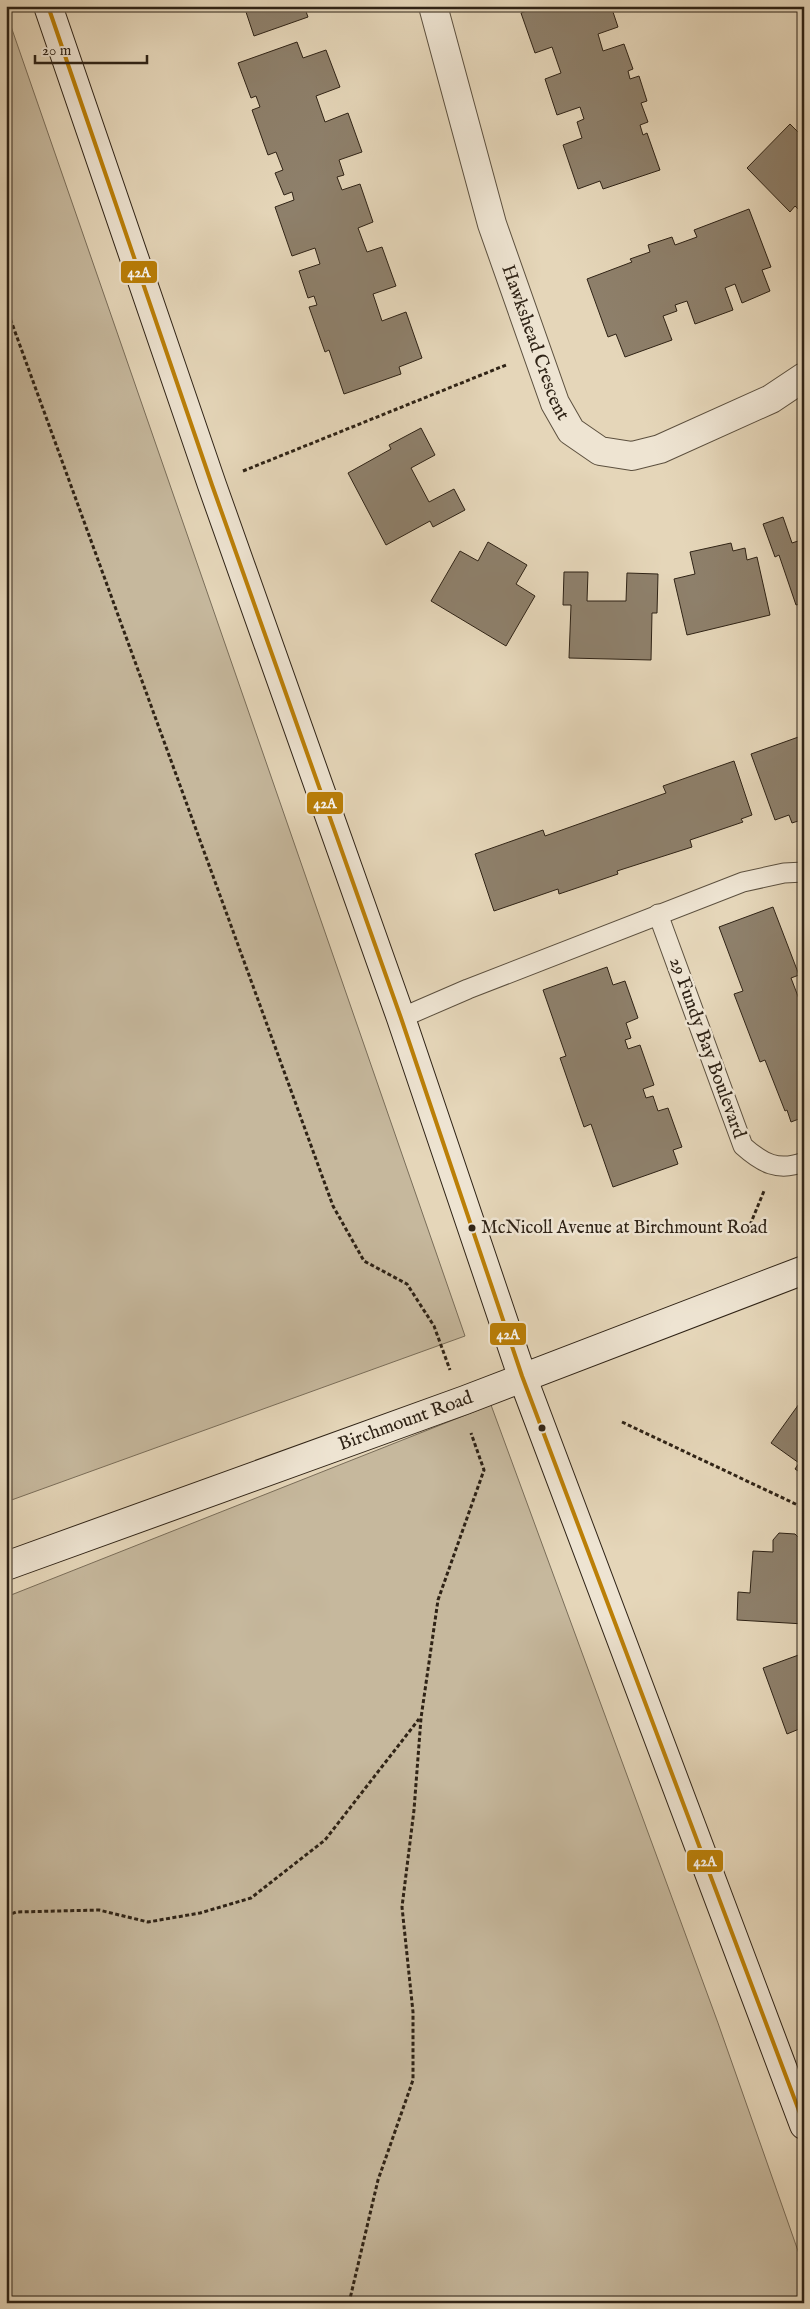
<svg xmlns="http://www.w3.org/2000/svg" width="810" height="2309" viewBox="0 0 810 2309" font-family="'IM FELL English',serif">
	<style>
		.green { fill: #c6b89d; stroke: #7a6e5a }
		.building { fill: #8e806b; stroke: #2f2316 }
		.lines { fill: none; stroke-linecap: round; stroke-linejoin: round }
		.service-casing { stroke: #5c503f; stroke-width: 21 }
		.minor-casing { stroke: #5c503f; stroke-width: 30 }
		.secondary-casing { stroke: #2f2316; stroke-width: 30 }
		.path { stroke: #2f2316; stroke-width: 3; stroke-dasharray: 4 2.5; stroke-linecap: butt }
		.service { stroke: #eee4d2; stroke-width: 19 }
		.minor { stroke: #eee4d2; stroke-width: 28 }
		.secondary { stroke: #eee4d2; stroke-width: 28 }
		.bus-1-casing { stroke: #eee4d2; stroke-width: 8 }
		.bus-1 { stroke: #bb7f07; stroke-width: 4 }
		.bus-dot { fill: #2f2316; stroke: #eee4d2; stroke-width: 2 }
		.labels { text-anchor: middle; dominant-baseline: central; stroke-width: 5; stroke-linejoin: round; paint-order: stroke }
		.bus-label { font-size: 18px; fill: #2f2316; stroke: #eee4d2; text-anchor: start }
		.street-label { font-size: 19px; fill: #2f2316; stroke: #eee4d2 }
		.line-badge { stroke: #eee4d2; stroke-width: 2 }
		.badge-label { font-size: 14px; text-anchor: middle; font-weight: bold; fill: #fff }
	</style>
	<rect width="100%" height="100%" fill="#e5d6b9"/>
	<filter id="stains"><feTurbulence type="fractalNoise" baseFrequency=".004" numOctaves="4"/><feColorMatrix values="0 0 0 0 .2 0 0 0 0 .09 0 0 0 0 .02 0 0 0 .5 -.17"/></filter>
	<radialGradient id="worn" r=".72"><stop offset=".6" stop-color="#630" stop-opacity="0"/><stop offset="1" stop-color="#630" stop-opacity=".3"/></radialGradient>
	<g class="green">
		<path d="M6,12L465,1336L6,1502Z"/>
		<path d="M491,1405L718,2023L804,2268V2303H6V1597Z"/>
	</g>
	<g class="building">
		<path d="M244,6H304L308,17L254,36Z"/>
		<path d="M540,6H611L618,27L598,34L603,51L624,44L633,69L628,71L630,79L639,76L647,101L641,103L648,122L640,125L643,135L647,133L660,170L603,189L600,181L578,189L563,145L582,138L577,122L584,119L580,107L557,115L545,79L561,73L552,47L535,53L521,13Z"/>
		<path d="M297,42L303,58L326,50L340,87L316,96L325,122L348,113L362,152L339,160L344,175L337,177L342,190L360,184L373,222L358,228L367,252L382,247L396,286L373,294L382,321L406,312L422,358L399,367L401,374L344,394L329,350L325,352L309,307L317,305L314,296L308,298L299,271L320,264L315,248L292,256L275,207L294,200L292,192L284,195L275,173L283,170L276,152L268,155L252,110L260,107L256,96L251,98L238,63Z"/>
		<path d="M790,124L804,138V215L795,206L790,212L747,168Z"/>
		<path d="M749,209L771,267L762,270L770,291L742,303L735,284L725,288L733,310L695,324L687,301L675,305L677,311L663,316L672,340L625,357L616,334L608,337L587,279L632,262L630,259L650,252L648,245L672,237L675,245L697,237L694,230Z"/>
		<path d="M421,428L435,455L411,468L429,502L454,489L465,510L433,527L430,521L386,545L348,473L391,449L389,445Z"/>
		<path d="M783,517L792,543L804,539V603L796,605L779,555L775,557L763,524Z"/>
		<path d="M488,542L527,565L516,584L535,596L506,646L431,601L460,551L478,561Z"/>
		<path d="M731,543L733,551L745,548L747,560L757,557L770,615L687,635L674,579L695,574L690,552Z"/>
		<path d="M564,572H588L587,601H626L627,573L658,574L657,613H652L651,660L569,658L571,605H563Z"/>
		<path d="M804,735V819L792,823L789,815L775,820L751,754Z"/>
		<path d="M734,761L752,815L741,819L743,822L690,840L692,847L617,871L618,874L559,894L558,889L494,911L475,854L543,830L545,836L666,793L663,786Z"/>
		<path d="M773,907L799,975L791,978L804,1012V1117L791,1122L787,1110L785,1111L765,1060L760,1062L734,994L743,991L719,927Z"/>
		<path d="M607,967L613,985L625,981L638,1018L626,1023L631,1038L625,1040L628,1049L640,1045L654,1085L643,1089L646,1098L653,1096L658,1111L668,1108L682,1147L673,1150L678,1164L613,1187L591,1124L584,1127L560,1058L566,1056L543,990Z"/>
		<path d="M804,1397V1475L795,1469L799,1463L771,1443Z"/>
		<path d="M779,1533L795,1534L802,1541L801,1555H804V1624L737,1620L738,1592L750,1593L753,1551L773,1552V1540Z"/>
		<path d="M804,1653V1727L787,1734L763,1668Z"/>
	</g>
	<g class="lines">
		<g class="service-casing">
			<g id="service">
				<path d="M658,914L743,1146C762,1163 778,1172 804,1162"/>
				<path d="M401,1018L468,989L743,882L784,873L804,872"/>
			</g>
		</g>
		<g class="minor-casing">
			<g id="minor">
				<path id="s1" d="M433,6L492,224L555,403L571,431L600,451L632,456L660,449L771,399L804,377"/>
			</g>
		</g>
		<g class="secondary-casing">
			<g id="secondary">
				<path d="M48,6L212,485L401,1018L522,1376L804,2125"/>
				<path id="s2" d="M6,1566L465,1400L804,1270"/>
			</g>
		</g>
		<g class="path">
			<path d="M6,307L333,1206L364,1261L407,1284L434,1326L450,1370"/>
			<path d="M243,471L506,365"/>
			<path d="M750,1225L764,1191"/>
			<path d="M622,1422L804,1508"/>
			<path d="M6,1916L16,1912L99,1910L148,1922L200,1913L251,1898L325,1840L419,1719"/>
			<path d="M349,2303L378,2180L413,2080V2012L402,1907L414,1810L421,1718L438,1600L484,1470L471,1433"/>
		</g>
		<use href="#service" class="service"/>
		<use href="#minor" class="minor"/>
		<use href="#secondary" class="secondary"/>
		<g class="bus-1-casing">
			<path id="bus-1" d="M48,6L212,485L401,1018L522,1376L804,2124"/>
		</g>
		<use href="#bus-1" class="bus-1"/>
	</g>
	<g class="bus-dot">
		<circle cx="472" cy="1228" r="4.5"/>
		<circle cx="542" cy="1428" r="4.5"/>
	</g>
	<g class="labels">
		<g class="bus-label">
			<text x="481" y="1228">McNicoll Avenue at Birchmount Road</text>
		</g>
		<g class="street-label">
			<text stroke="none"><textPath href="#s1" startOffset="352">Hawkshead Crescent</textPath></text>
			<text transform="translate(707 1048) rotate(70)">29 Fundy Bay Boulevard</text>
			<text stroke="none"><textPath href="#s2" startOffset="425">Birchmount Road</textPath></text>
		</g>
	</g>
	<g class="line-badge">
		<rect x="120" y="260" width="38" height="24" rx="5" fill="#bb7f07"/>
		<rect x="306" y="791" width="38" height="24" rx="5" fill="#bb7f07"/>
		<rect x="489" y="1322" width="38" height="24" rx="5" fill="#bb7f07"/>
		<rect x="686" y="1849" width="38" height="24" rx="5" fill="#bb7f07"/>
	</g>
	<g class="badge-label">
		<text x="139" y="277">42A</text>
		<text x="325" y="808">42A</text>
		<text x="508" y="1339">42A</text>
		<text x="705" y="1866">42A</text>
	</g>
	<rect width="810" height="2309" fill="none" stroke="#e5d6b9" stroke-width="25"/>
	<rect x="8" y="8" width="795" height="2294" fill="none" stroke="#2f2316" stroke-width="2.5"/>
	<rect x="12" y="12" width="785" height="2284" fill="none" stroke="#2f2316"/>
	<path d="M35 55v8h112v-8" fill="none" stroke="#2f2316" stroke-width="2.5"/>
	<text x="42" y="55" font-size="15" fill="#2f2316" stroke="#eee4d2" stroke-width="4" paint-order="stroke">20 m</text>
	<rect width="100%" height="100%" filter="url(#stains)"/>
	<rect width="100%" height="100%" fill="url(#worn)"/>
</svg>
